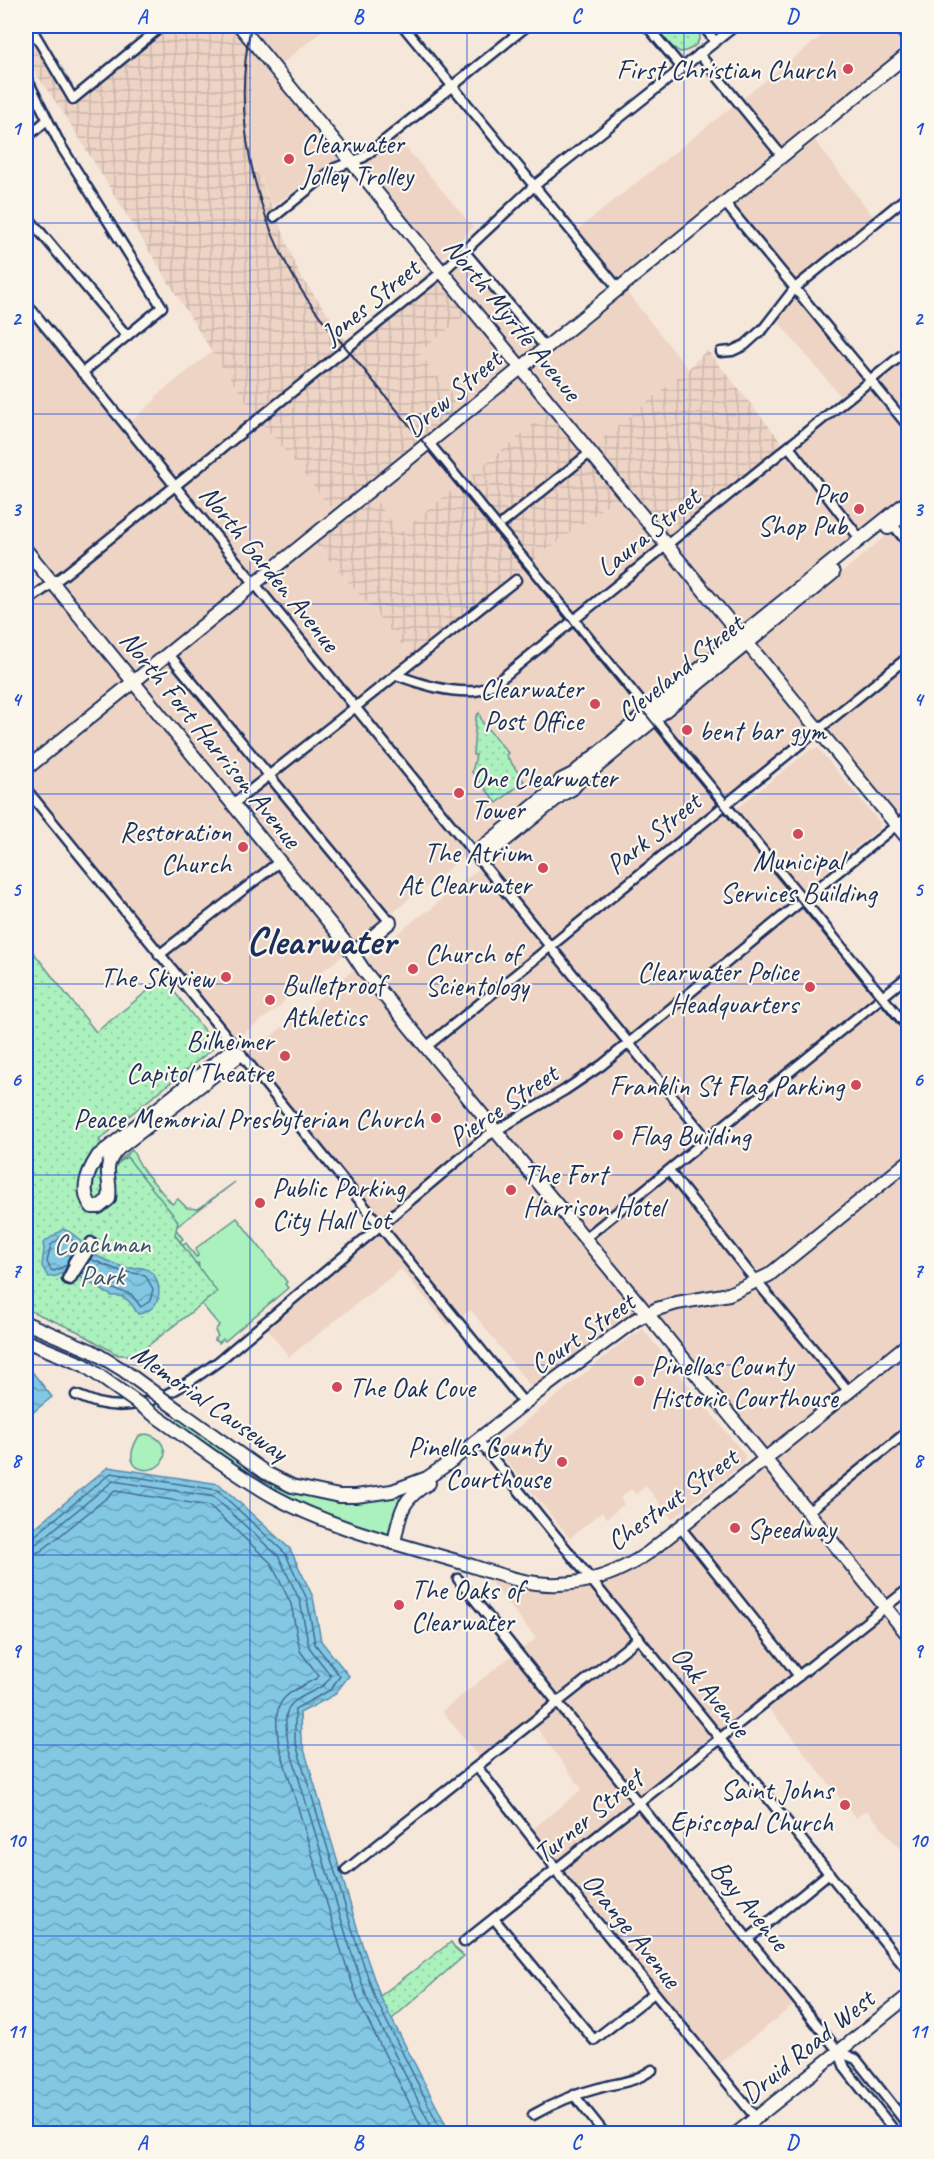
<svg xmlns="http://www.w3.org/2000/svg" width="934" height="2159" viewBox="0 0 934 2159" font-family="Caveat,sans-serif">
	<style>
		.built { fill: #eed4c5 }
		.industrial { fill: url(#industrial-grid) }
		.green { fill: #abf1bd; stroke: #63908e; stroke-width: 1.5 }
		.park { fill: url(#park-dots); stroke: #63908e; stroke-width: 1.5 }
		.water { fill: url(#water-waves); stroke: #598bae; stroke-width: 1.5 }
		.lines { fill: none; stroke-linecap: round; stroke-linejoin: round }
		.shore { stroke: #446c93; stroke-width: 1.5 }
		.street-casing { stroke: #1b2f5e; stroke-width: 13 }
		.secondary-casing { stroke: #1b2f5e; stroke-width: 16 }
		.primary-casing { stroke: #1b2f5e; stroke-width: 16 }
		.street { stroke: #fbf7ec; stroke-width: 8 }
		.secondary { stroke: #fbf7ec; stroke-width: 12 }
		.primary { stroke: #fbf7ec; stroke-width: 12 }
		.rail { stroke: #1b2f5e; stroke-width: 2 }
		.primary-bridge-casing { stroke: #1b2f5e; stroke-width: 16; stroke-linecap: butt }
		.primary-bridge { stroke: #fbf7ec; stroke-width: 12 }
		.grid { fill: none; stroke: #1d4ed8; stroke-width: 1.5; stroke-opacity: 0.55 }
		.poi-dot { fill: #d1495b; stroke: #fbf7ec; stroke-width: 2 }
		.labels { text-anchor: middle; dominant-baseline: central; stroke-width: 4.5; stroke-linejoin: round; paint-order: stroke }
		.poi-label { font-size: 28px; fill: #1b2f5e; stroke: #fbf7ec; text-anchor: end }
		.street-label { font-size: 28px; fill: #1b2f5e; stroke: #fbf7ec }
		.park-label { font-size: 28px; fill: #385671; stroke: #fbf7ec }
		.town-label { font-size: 40px; font-weight: bold; fill: #1b2f5e; stroke: #fbf7ec }
		.neatline { fill: none; stroke: #1d4ed8; stroke-width: 2 }
		.grid-label { font-size: 20px; text-anchor: middle; font-weight: bold; fill: #1d4ed8 }
	</style>
	<defs>
		<pattern id="industrial-grid" width="8" height="8" patternUnits="userSpaceOnUse" patternTransform="scale(1.5)"><rect width="8" height="8" fill="#eed4c5"/><path d="M0 4h8M4 0v8" fill="none" stroke="#ccb6ac"/></pattern>
		<pattern id="park-dots" width="8" height="8" patternUnits="userSpaceOnUse" patternTransform="scale(1.5)"><rect width="8" height="8" fill="#abf1bd"/><path d="M2 2h.1M6 6h.1" fill="none" stroke="#93cfa5" stroke-width="1.8" stroke-linecap="round"/></pattern>
		<pattern id="water-waves" width="16" height="10" patternUnits="userSpaceOnUse" patternTransform="scale(1.5)"><rect width="16" height="10" fill="#82c8e3"/><path d="M0 5q4-4 8 0t8 0" fill="none" stroke="#6aa3bb"/></pattern>
	</defs>
	<rect width="100%" height="100%" fill="#f5e7da"/>
	<filter id="ink" filterUnits="userSpaceOnUse"><feTurbulence type="fractalNoise" baseFrequency=".0167" numOctaves="2"/><feDisplacementMap in="SourceGraphic" scale="12" xChannelSelector="R" yChannelSelector="G"/><feConvolveMatrix kernelMatrix="1 2 1 2 8 2 1 2 1" color-interpolation-filters="sRGB"/></filter>
	<g filter="url(#ink)">
		<g class="built">
			<path d="M246,26H328L279,66Z"/>
			<path d="M834,26H891L908,47L782,150L741,100Z"/>
			<path d="M251,45L284,86L338,160L273,206L251,158Z"/>
			<path d="M734,105L775,155L618,282L576,231Z"/>
			<path d="M397,137L473,227L440,261L360,164L367,161Z"/>
			<path d="M813,138L874,218L796,282L731,204Z"/>
			<path d="M464,257L538,346L521,360L449,272Z"/>
			<path d="M624,289L688,369L592,447L528,367Z"/>
			<path d="M795,295L866,380L842,398L776,319Z"/>
			<path d="M26,310L168,486L53,576L26,543Z"/>
			<path d="M470,311L515,365L463,408L419,353Z"/>
			<path d="M212,352L256,416L175,480L129,424L157,398L156,396Z"/>
			<path d="M908,356V419L878,382Z"/>
			<path d="M521,373L551,410L465,480L435,444Z"/>
			<path d="M872,388L908,433V495L861,533L796,448Z"/>
			<path d="M262,423L335,513L254,577L181,488Z"/>
			<path d="M429,449L458,485L399,534L372,495Z"/>
			<path d="M789,454L854,538L741,629L674,546Z"/>
			<path d="M174,493L248,583L133,675L59,584Z"/>
			<path d="M620,495L661,544L575,615L532,562Z"/>
			<path d="M893,530L908,550V650L818,722L755,645Z"/>
			<path d="M314,542L411,655L487,596L355,700L261,585Z"/>
			<path d="M667,552L734,634L649,704L581,622Z"/>
			<path d="M525,567L568,620L495,678L476,686L450,685L422,680L405,674L522,582L516,574Z"/>
			<path d="M52,589L127,680L26,762V608Z"/>
			<path d="M254,590L348,705L269,768L175,654Z"/>
			<path d="M575,627L642,710L476,847L361,708L397,681L420,689L451,694L479,695L500,686Z"/>
			<path d="M748,650L811,728L725,798L662,720Z"/>
			<path d="M168,659L263,774L233,797L139,682Z"/>
			<path d="M908,663V810L897,819L824,730Z"/>
			<path d="M133,688L273,861L160,948L26,782V775Z"/>
			<path d="M354,713L469,852L426,887L414,894L390,916L275,776Z"/>
			<path d="M655,726L718,803L551,940L487,861Z"/>
			<path d="M818,748L880,823L879,829L803,890L737,808L811,749Z"/>
			<path d="M269,781L384,921L353,947L239,805Z"/>
			<path d="M724,811L797,899L629,1036L557,947Z"/>
			<path d="M481,867L544,945L427,1040L364,961L418,917L431,909L437,903Z"/>
			<path d="M279,868L347,952L300,989L287,997L280,1006L243,1034L236,1043L166,956Z"/>
			<path d="M803,907L875,994L873,996L874,998L707,1133L635,1044Z"/>
			<path d="M551,952L623,1042L563,1086L496,1124L433,1048Z"/>
			<path d="M357,967L489,1129L379,1219L244,1053L255,1049L290,1021L303,1014L312,1003Z"/>
			<path d="M880,1006L908,1040V1155L777,1263L758,1276L675,1172Z"/>
			<path d="M629,1049L701,1138L584,1232L502,1132L568,1094Z"/>
			<path d="M495,1137L640,1312L533,1390L471,1310L459,1318L385,1227Z"/>
			<path d="M908,1168V1338L850,1386L764,1283Z"/>
			<path d="M668,1177L750,1280L727,1289L647,1308L591,1240Z"/>
			<path d="M379,1232L452,1323L448,1325L401,1269L289,1357L266,1327Z"/>
			<path d="M757,1288L843,1392L766,1453L654,1316L679,1308L730,1298Z"/>
			<path d="M643,1329L745,1455L744,1463L672,1519L646,1486L636,1494L631,1489L620,1498L624,1504L607,1518L602,1512L570,1538L496,1449V1445L623,1342Z"/>
			<path d="M908,1350V1425L808,1505L772,1461Z"/>
			<path d="M908,1437V1583L886,1601L814,1513Z"/>
			<path d="M765,1466L880,1606L800,1670L687,1528Z"/>
			<path d="M680,1534L793,1675L720,1732L600,1582Z"/>
			<path d="M484,1574L591,1584L632,1637L559,1696L522,1650L536,1638Z"/>
			<path d="M886,1614L908,1642V1857L866,1810L856,1818L768,1707Z"/>
			<path d="M638,1644L714,1738L640,1798L565,1704Z"/>
			<path d="M514,1654L552,1701L480,1758L442,1711Z"/>
			<path d="M558,1709L633,1803L557,1863L532,1830L582,1789L536,1727Z"/>
			<path d="M639,1811L795,2004L718,2065L562,1871Z"/>
		</g>
		<g class="industrial">
			<path d="M26,26L63,93L73,105L170,26H235L251,45V158L274,211L269,215L274,223L278,220L299,274L347,341L434,268L436,270L256,416L212,352L64,114L26,59Z"/>
			<path d="M443,278L470,311L419,353L463,408L335,513L262,423Z"/>
			<path d="M707,350L784,445L668,539L592,447L688,369Z"/>
			<path d="M551,410L584,451L498,521L465,480Z"/>
			<path d="M590,458L620,495L532,562L504,528Z"/>
			<path d="M458,485L525,567L411,655L314,542L372,495L400,533Z"/>
		</g>
		<g class="green">
			<path d="M132,1150L143,1170L172,1204L178,1199L187,1208L198,1209L235,1182L175,1228L183,1239L180,1241L183,1245L186,1243L196,1257L198,1256L196,1248L237,1218L287,1282L285,1284L288,1288L225,1341L223,1339L219,1343L214,1340L218,1336L215,1331L219,1325L181,1279L199,1265L198,1263L178,1278L116,1164Z"/>
			<path d="M179,1418L248,1467L293,1492L338,1501L370,1500L398,1497L400,1501L391,1532L387,1535C358,1526 328,1517 300,1504C255,1483 215,1452 175,1424Z"/>
			<path d="M146,1434C153,1435 158,1438 162,1444C179,1476 110,1483 139,1436Z"/>
		</g>
		<g class="park">
			<path d="M652,26H698C704,40 695,50 680,52L666,42Z"/>
			<path d="M479,713L482,722L508,753L506,755L524,781L497,803L472,772L476,755H473L476,716Z"/>
			<path d="M26,943L96,1032L164,978L216,1046L99,1140L117,1164L127,1157L178,1221L175,1235L217,1292L141,1351L130,1355H118L77,1331L26,1309Z"/>
			<path d="M451,1942L455,1948L464,1956L392,2019L377,2015L371,2003Z"/>
		</g>
		<g class="water">
			<path d="M63,1229C80,1235 82,1247 95,1255C102,1259 121,1267 129,1268C134,1268 139,1267 143,1268C159,1272 163,1294 154,1306C149,1311 145,1313 138,1314C131,1303 126,1294 112,1296L73,1273L65,1271L57,1276L48,1277L42,1266L44,1249L43,1243Z"/>
			<path d="M26,1364L52,1397L26,1418Z"/>
			<path d="M108,1467L219,1484L290,1549L313,1597L321,1641L349,1676L334,1695L300,1713L301,1739L362,1944L380,1996L450,2133H26V1535Z"/>
		</g>
		<g class="lines">
			<g class="shore">
				<path d="M67,1265L54,1271L51,1270L47,1262L51,1245L64,1235L72,1240L79,1248"/>
				<path d="M82,1272L113,1289L131,1294L141,1307L150,1301L153,1289L145,1275L120,1271L90,1259"/>
				<path d="M26,1539L32,1538L111,1473L217,1490L285,1553L307,1599L315,1644L340,1676L330,1690L295,1709V1741L357,1945L375,1998L443,2134"/>
				<path d="M26,1547L36,1544L113,1481L214,1497L279,1557L300,1601L309,1647L331,1676C327,1683 324,1685 317,1689C285,1705 283,1706 288,1743L350,1948L368,2001L435,2134"/>
				<path d="M26,1556L41,1551L115,1491L210,1506L271,1563L291,1604L300,1651L319,1676L317,1678C280,1697 272,1700 279,1745L341,1950L359,2003L425,2134"/>
			</g>
			<g class="street-casing">
				<g id="street">
					<path d="M30,26L73,99L162,26"/>
					<path d="M403,26L618,288"/>
					<path d="M647,26L682,68"/>
					<path d="M703,26L715,41"/>
					<path d="M699,54L782,156"/>
					<path d="M26,77L61,146L162,307L82,373"/>
					<path d="M26,138L47,120"/>
					<path d="M725,203L908,426"/>
					<path d="M26,215L127,336"/>
					<path d="M274,217L335,168L364,157L527,26"/>
					<path d="M464,251L545,347"/>
					<path d="M26,303L707,1139"/>
					<path d="M721,352L732,351L745,345L764,328L795,288L908,196"/>
					<path d="M429,443L908,1028"/>
					<path d="M789,447L861,540"/>
					<path d="M889,520L908,543"/>
					<path d="M504,522L591,452"/>
					<path d="M26,602L64,575L443,271L534,186L735,26"/>
					<path d="M168,653L390,922"/>
					<path d="M396,675C421,684 448,693 475,691C483,690 491,685 497,682L908,350"/>
					<path d="M26,789L524,1403"/>
					<path d="M233,804L516,580"/>
					<path d="M159,955L279,862"/>
					<path d="M426,1047L908,657"/>
					<path d="M669,1171L747,1270L850,1393"/>
					<path d="M584,1239L908,976"/>
					<path d="M91,1242L80,1256L78,1254L73,1262L75,1263L67,1279L70,1280L93,1244"/>
					<path d="M76,1395C84,1398 91,1401 98,1403C144,1415 184,1386 219,1361L487,1136L565,1090L602,1065L793,908L908,816"/>
					<path d="M478,1440L908,1971"/>
					<path d="M808,1512L908,1431"/>
					<path d="M680,1527L799,1676"/>
					<path d="M458,1579L839,2052L845,2068L897,2134"/>
					<path d="M477,1767L551,1862L562,1879L756,2118"/>
					<path d="M346,1870L639,1638"/>
					<path d="M495,1920L594,2040L654,1993"/>
					<path d="M748,1939L829,1873"/>
					<path d="M464,1942L908,1589"/>
					<path d="M839,2052L856,2059L908,2125"/>
					<path d="M574,2095L605,2134"/>
					<path d="M533,2115C554,2103 575,2094 599,2088C620,2082 633,2083 652,2070"/>
				</g>
			</g>
			<g class="secondary-casing">
				<g id="secondary">
					<path d="M240,26L908,839"/>
					<path d="M899,26L908,37"/>
					<path d="M888,528L908,511"/>
					<path d="M26,550L345,942L365,972L422,1042L654,1322L908,1635"/>
					<path d="M26,769L908,54"/>
					<path d="M475,853L555,789L561,780L573,774L726,647L908,501"/>
					<path d="M481,860L561,795L572,789L578,782L833,573"/>
					<path d="M353,953L390,922"/>
					<path d="M234,1048L98,1156C88,1171 79,1191 92,1207H99L109,1199C112,1177 100,1168 118,1149L240,1055"/>
					<path d="M736,2134L908,1996"/>
				</g>
			</g>
			<g class="primary-casing">
				<g id="primary">
					<path d="M178,1410L266,1473L292,1486L339,1496H356L392,1491L427,1478L446,1465L537,1393L635,1320L657,1309L677,1303L729,1294L769,1275L908,1162"/>
					<path d="M167,1424C202,1449 236,1475 273,1496C329,1527 392,1542 453,1560C487,1570 523,1586 559,1584C592,1583 622,1571 648,1553L908,1344"/>
					<path d="M394,1543C400,1513 401,1499 429,1483"/>
				</g>
			</g>
			<use href="#street" class="street"/>
			<use href="#secondary" class="secondary"/>
			<use href="#primary" class="primary"/>
			<path class="rail" d="M251,26C232,113 252,207 297,283C311,307 329,328 347,349L908,1035"/>
			<g class="primary-bridge-casing">
				<g id="primary-bridge">
					<path d="M26,1323L92,1351L123,1370L178,1410"/>
					<path d="M26,1341L84,1365L167,1424"/>
				</g>
			</g>
			<use href="#primary-bridge" class="primary-bridge"/>
		</g>
	</g>
	<path class="grid" d="M250,26V2134M467,26V2134M684,26V2134M26,223H908M26,414H908M26,604H908M26,794H908M26,984H908M26,1175H908M26,1365H908M26,1555H908M26,1745H908M26,1936H908"/>
	<g class="poi-dot">
		<circle cx="848" cy="69" r="6"/>
		<circle cx="289" cy="159" r="6"/>
		<circle cx="859" cy="509" r="6"/>
		<circle cx="595" cy="704" r="6"/>
		<circle cx="687" cy="730" r="6"/>
		<circle cx="459" cy="793" r="6"/>
		<circle cx="798" cy="834" r="6"/>
		<circle cx="243" cy="847" r="6"/>
		<circle cx="543" cy="868" r="6"/>
		<circle cx="413" cy="969" r="6"/>
		<circle cx="226" cy="977" r="6"/>
		<circle cx="810" cy="987" r="6"/>
		<circle cx="270" cy="1000" r="6"/>
		<circle cx="285" cy="1056" r="6"/>
		<circle cx="856" cy="1085" r="6"/>
		<circle cx="436" cy="1118" r="6"/>
		<circle cx="618" cy="1135" r="6"/>
		<circle cx="511" cy="1190" r="6"/>
		<circle cx="260" cy="1203" r="6"/>
		<circle cx="639" cy="1381" r="6"/>
		<circle cx="337" cy="1387" r="6"/>
		<circle cx="562" cy="1462" r="6"/>
		<circle cx="735" cy="1528" r="6"/>
		<circle cx="399" cy="1605" r="6"/>
		<circle cx="845" cy="1805" r="6"/>
	</g>
	<g class="labels">
		<g class="poi-label">
			<text x="836" y="69">First Christian Church</text>
			<text x="301" y="143" text-anchor="start">Clearwater<tspan x="301" dy="32">Jolley Trolley</tspan></text>
			<text x="847" y="493">Pro<tspan x="847" dy="32">Shop Pub</tspan></text>
			<text x="583" y="688">Clearwater<tspan x="583" dy="32">Post Office</tspan></text>
			<text x="699" y="730" text-anchor="start">bent bar gym</text>
			<text x="471" y="777" text-anchor="start">One Clearwater<tspan x="471" dy="32">Tower</tspan></text>
			<text x="231" y="831">Restoration<tspan x="231" dy="32">Church</tspan></text>
			<text x="531" y="852">The Atrium<tspan x="531" dy="32">At Clearwater</tspan></text>
			<text x="798" y="860" text-anchor="middle">Municipal<tspan x="798" dy="32">Services Building</tspan></text>
			<text x="425" y="953" text-anchor="start">Church of<tspan x="425" dy="32">Scientology</tspan></text>
			<text x="798" y="971">Clearwater Police<tspan x="798" dy="32">Headquarters</tspan></text>
			<text x="214" y="977">The Skyview</text>
			<text x="282" y="984" text-anchor="start">Bulletproof<tspan x="282" dy="32">Athletics</tspan></text>
			<text x="273" y="1040">Bilheimer<tspan x="273" dy="32">Capitol Theatre</tspan></text>
			<text x="844" y="1085">Franklin St Flag Parking</text>
			<text x="424" y="1118">Peace Memorial Presbyterian Church</text>
			<text x="630" y="1135" text-anchor="start">Flag Building</text>
			<text x="523" y="1174" text-anchor="start">The Fort<tspan x="523" dy="32">Harrison Hotel</tspan></text>
			<text x="272" y="1187" text-anchor="start">Public Parking<tspan x="272" dy="32">City Hall Lot</tspan></text>
			<text x="651" y="1365" text-anchor="start">Pinellas County<tspan x="651" dy="32">Historic Courthouse</tspan></text>
			<text x="349" y="1387" text-anchor="start">The Oak Cove</text>
			<text x="550" y="1446">Pinellas County<tspan x="550" dy="32">Courthouse</tspan></text>
			<text x="747" y="1528" text-anchor="start">Speedway</text>
			<text x="411" y="1589" text-anchor="start">The Oaks of<tspan x="411" dy="32">Clearwater</tspan></text>
			<text x="833" y="1789">Saint Johns<tspan x="833" dy="32">Episcopal Church</tspan></text>
		</g>
		<g class="street-label">
			<text transform="translate(370 301) rotate(-39)">Jones Street</text>
			<text transform="translate(513 319) rotate(51)">North Myrtle Avenue</text>
			<text transform="translate(452 393) rotate(-40)">Drew Street</text>
			<text transform="translate(648 532) rotate(-39)">Laura Street</text>
			<text transform="translate(270 568) rotate(51)">North Garden Avenue</text>
			<text transform="translate(680 668) rotate(-39)">Cleveland Street</text>
			<text transform="translate(211 739) rotate(51)">North Fort Harrison Avenue</text>
			<text transform="translate(653 833) rotate(-39)">Park Street</text>
			<text transform="translate(503 1105) rotate(-34)">Pierce Street</text>
			<text transform="translate(582 1333) rotate(-35)">Court Street</text>
			<text transform="translate(210 1402) rotate(35)">Memorial Causeway</text>
			<text transform="translate(672 1499) rotate(-36)">Chestnut Street</text>
			<text transform="translate(711 1691) rotate(51)">Oak Avenue</text>
			<text transform="translate(588 1816) rotate(-39)">Turner Street</text>
			<text transform="translate(750 1905) rotate(51)">Bay Avenue</text>
			<text transform="translate(632 1930) rotate(51)">Orange Avenue</text>
			<text transform="translate(807 2046) rotate(-39)">Druid Road West</text>
		</g>
		<g class="park-label">
			<text x="102" y="1243">Coachman<tspan x="102" dy="32">Park</tspan></text>
		</g>
		<g class="town-label">
			<text x="321" y="941">Clearwater</text>
		</g>
	</g>
	<rect width="934" height="2159" fill="none" stroke="#fbf7ec" stroke-width="66"/>
	<rect x="33" y="33" width="868" height="2093" class="neatline"/>
	<g class="grid-label">
		<text x="142" y="23">A</text>
		<text x="358" y="23">B</text>
		<text x="576" y="23">C</text>
		<text x="792" y="23">D</text>
		<text x="16" y="135">1</text>
		<text x="918" y="135">1</text>
		<text x="16" y="325">2</text>
		<text x="918" y="325">2</text>
		<text x="16" y="516">3</text>
		<text x="918" y="516">3</text>
		<text x="16" y="706">4</text>
		<text x="918" y="706">4</text>
		<text x="16" y="896">5</text>
		<text x="918" y="896">5</text>
		<text x="16" y="1086">6</text>
		<text x="918" y="1086">6</text>
		<text x="16" y="1277">7</text>
		<text x="918" y="1277">7</text>
		<text x="16" y="1467">8</text>
		<text x="918" y="1467">8</text>
		<text x="16" y="1657">9</text>
		<text x="918" y="1657">9</text>
		<text x="16" y="1847">10</text>
		<text x="918" y="1847">10</text>
		<text x="16" y="2038">11</text>
		<text x="918" y="2038">11</text>
		<text x="142" y="2149">A</text>
		<text x="358" y="2149">B</text>
		<text x="576" y="2149">C</text>
		<text x="792" y="2149">D</text>
	</g>
</svg>
